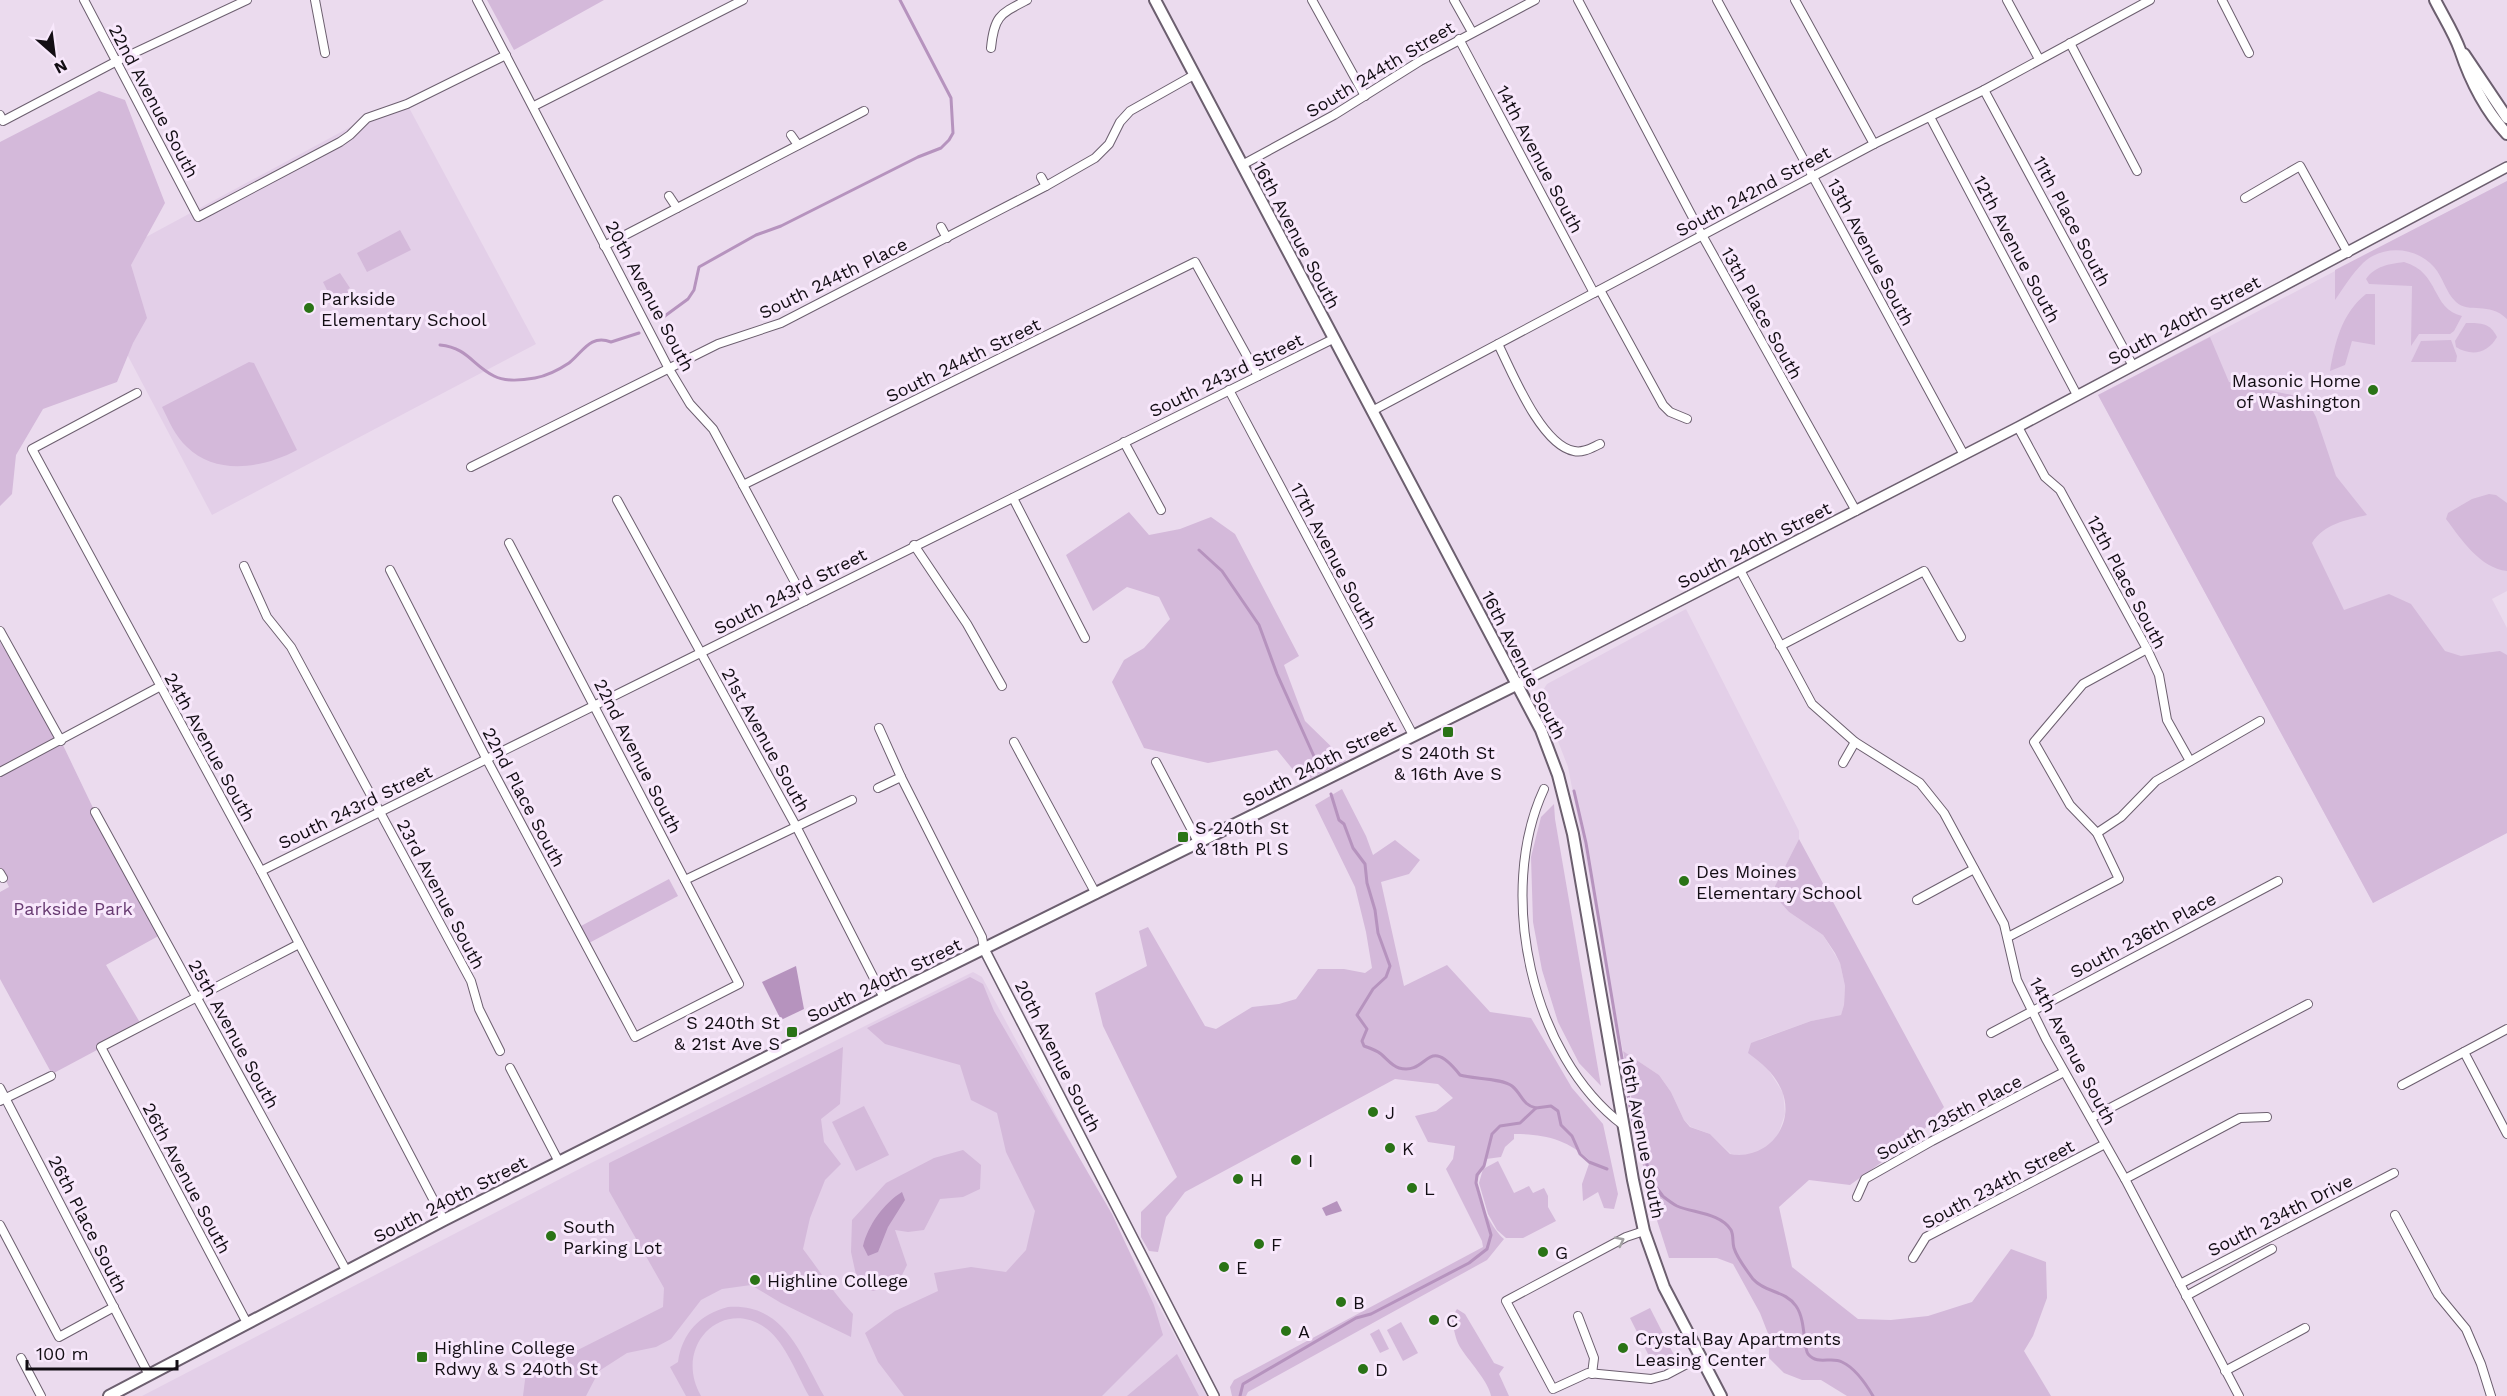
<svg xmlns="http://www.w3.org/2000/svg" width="2507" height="1396" viewBox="0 0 2507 1396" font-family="'Work Sans',sans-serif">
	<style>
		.built { fill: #e3cfe8 }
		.green { fill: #d4b9da }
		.water { fill: #b693be }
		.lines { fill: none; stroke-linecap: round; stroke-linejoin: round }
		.stream { stroke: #b693be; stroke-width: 3 }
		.minor-casing { stroke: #6c5f6f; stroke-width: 10 }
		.tertiary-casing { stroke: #6c5f6f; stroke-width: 12 }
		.secondary-casing { stroke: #6c5f6f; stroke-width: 14 }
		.minor { stroke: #fff; stroke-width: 8 }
		.tertiary { stroke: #fff; stroke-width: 9 }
		.secondary { stroke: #fff; stroke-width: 10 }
		.oneway { stroke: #a19fa1 }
		.poi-dot { fill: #2a7316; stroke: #f8e8fc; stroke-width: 2 }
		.labels { text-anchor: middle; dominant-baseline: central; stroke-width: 6; stroke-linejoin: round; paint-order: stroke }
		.street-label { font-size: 18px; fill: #130e14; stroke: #f8e8fc }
		.poi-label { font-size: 18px; fill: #130e14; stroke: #f8e8fc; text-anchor: start }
		.park-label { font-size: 18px; fill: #683b72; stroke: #f8e8fc }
	</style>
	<rect width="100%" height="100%" fill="#ebdbee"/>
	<g class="built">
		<path d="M407,104L536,344L212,515L83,271L367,118Z"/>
		<path d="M2507,181V591L2492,599L2507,628V833L2373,903L2098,395Z"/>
		<path d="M1686,609L1799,831V839L1775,886L1789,912L1823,935L1840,963L1845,986L1844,1006L1841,1015L1811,1021L1760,1039L1766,1066L1783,1093L1785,1114L1778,1135L1772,1143L1753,1155L1741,1156L1731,1154L1710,1134L1691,1127L1684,1120L1671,1092L1659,1075L1623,1051L1568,767L1540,695L1547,684Z"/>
		<path d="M973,972L982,977L1207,1396H142L587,1165Z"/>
	</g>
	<g class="green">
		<path d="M487,0H604L514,50Z"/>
		<path d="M99,91L125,100L165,203L131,265L147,318L133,343L117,382L43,409L16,455L12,494L0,506V142Z"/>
		<path d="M2507,181V319C2489,301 2469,314 2456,302C2446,293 2443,277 2434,267C2417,247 2383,244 2363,263C2352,274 2344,287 2335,300V270Z"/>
		<path d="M400,230L411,250L367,272L357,253Z"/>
		<path d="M2404,262C2440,272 2431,309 2462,316L2454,331L2450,334H2419L2411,346L2412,286L2369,284L2366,279C2375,266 2389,264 2404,262Z"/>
		<path d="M340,273L350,288L347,290L349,293L338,298L336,296L331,298L323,282Z"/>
		<path d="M2366,294H2375V345L2352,341L2345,365L2330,371C2335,342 2342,313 2366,294Z"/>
		<path d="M2466,323C2482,323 2490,323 2497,337C2488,353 2472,357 2456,347L2455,341Z"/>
		<path d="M2210,337L2229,382L2306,398L2316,417L2336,476L2367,515C2346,520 2324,524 2312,543L2344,610L2389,594L2411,604L2445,651L2461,656L2500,651L2507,655V833L2373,903L2098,395Z"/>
		<path d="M2451,340L2457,356L2456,362H2411L2421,341Z"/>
		<path d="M249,362L254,363L297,450C264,468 216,476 187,447C175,436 169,421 162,407Z"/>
		<path d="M2489,494L2496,495L2507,503V571C2480,568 2461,539 2446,519L2448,513L2472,499Z"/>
		<path d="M1129,512L1149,535L1180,529L1211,517L1235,534L1299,656L1284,665L1305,721L1346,761L1303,782L1277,750L1208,763L1144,748L1112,682L1124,660L1144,648L1170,619L1159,597L1127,587L1093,611L1066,555Z"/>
		<path d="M0,642L61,741L95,812L162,934L106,965L142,1026L52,1074L0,979V892L9,887L0,868Z"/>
		<path d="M1342,789L1366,836L1373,855L1395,840L1420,860L1409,874L1381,882L1404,986L1447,965L1490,1012L1531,1018L1572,1088L1603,1124L1618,1194L1614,1209L1604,1208L1598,1192L1583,1201L1582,1184L1590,1161C1568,1139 1543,1134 1514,1134V1139L1505,1147L1501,1157L1486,1159C1483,1166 1479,1174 1477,1181C1474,1196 1493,1230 1504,1239L1487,1260L1248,1392L1246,1396H1232L1230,1387L1234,1380L1483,1247L1482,1241L1446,1169L1453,1159L1455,1146L1428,1142L1415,1116L1436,1111L1453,1098L1438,1084L1395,1079L1185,1192L1166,1217L1158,1252L1149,1251L1141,1237V1212L1177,1177L1103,1026L1095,993L1147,966L1139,931L1148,927L1205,1026L1216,1029L1252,1007L1279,1004L1296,999L1318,969H1344L1365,973L1372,968L1366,932L1355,887L1315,805Z"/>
		<path d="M1554,804L1555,819L1601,1086L1579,1063L1558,1022L1542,970L1533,922L1531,857L1541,817Z"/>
		<path d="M1799,839L1944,1107L1918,1136L1850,1185L1809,1180L1779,1207L1792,1267L1858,1319L1891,1320L1928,1316L1972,1302L2011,1249L2046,1262L2047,1298L2033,1336L2024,1351L2051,1396H1847L1821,1380H1802L1784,1373L1769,1358V1336L1760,1313L1733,1264L1717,1258H1669L1647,1189L1623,1051L1659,1075L1671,1092L1684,1120L1690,1127L1710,1134L1730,1154C1766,1161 1796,1126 1782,1091C1775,1074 1763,1064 1748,1053L1751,1043L1811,1021L1841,1015L1844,1005L1845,986L1840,963L1835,953L1823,935L1789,912L1775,896V886Z"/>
		<path d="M669,879L678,896L589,943L581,926Z"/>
		<path d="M970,977L983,984L994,1011L1112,1214L1154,1305L1163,1335L1102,1396H904L878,1362L865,1333L895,1311L938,1291L934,1273L971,1267L1006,1272L1026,1250L1035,1211L1006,1152L997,1113L971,1100L960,1065L885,1044L867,1028Z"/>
		<path d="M843,1047L840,1104L821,1119L824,1142L841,1164L825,1180L810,1218L803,1249C820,1271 834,1294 853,1314L851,1337L781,1303L751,1285L722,1289L701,1300L671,1339L656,1347L627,1353L599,1371L586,1396H523L526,1372L554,1362L663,1307L664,1288L609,1191V1163Z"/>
		<path d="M864,1106L889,1155L856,1171L832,1122Z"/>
		<path d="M963,1150L981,1165L980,1189L963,1197L940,1199L924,1230L908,1232L895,1230L907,1265L898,1283L873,1291L858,1284L851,1252L852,1220L886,1183L934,1158Z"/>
		<path d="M1498,1161L1514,1193L1529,1186L1533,1193L1544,1188L1548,1196V1207L1556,1221L1523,1238H1506L1497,1230L1488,1214L1479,1183L1483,1169Z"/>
		<path d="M728,1307C785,1303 800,1354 824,1396H809C797,1375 786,1344 767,1329C724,1296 672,1345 701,1396H686L670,1367L678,1362C682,1333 700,1314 728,1307Z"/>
		<path d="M1650,1308L1674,1355L1654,1366L1630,1318Z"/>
		<path d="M1457,1309L1465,1314L1494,1363L1504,1367L1499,1374L1509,1396H1491C1489,1382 1468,1360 1460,1347C1455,1339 1454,1327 1451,1319Z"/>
		<path d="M1401,1322L1418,1353L1403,1361L1387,1330Z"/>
		<path d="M1379,1329L1389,1349L1380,1353L1370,1334Z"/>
		<path d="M1177,1354L1199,1396H1127Z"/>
	</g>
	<g class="water">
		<path d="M796,966L804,1009L781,1020L762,982Z"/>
		<path d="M902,1192L905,1200L888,1227L878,1252L868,1256L863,1246C868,1225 884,1203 902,1192Z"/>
		<path d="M1337,1201L1342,1211L1326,1216L1322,1208Z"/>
	</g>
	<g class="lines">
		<g class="stream">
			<path d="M658,321L688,299L694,290L699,267L756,235L781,226L918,157L941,148L949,140L953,133L951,98L900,0"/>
			<path d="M440,345C468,348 472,365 494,376C505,382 524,380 535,378C546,376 560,369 569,363C583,352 590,334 611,342L639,333"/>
			<path d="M1199,550L1222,571L1259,625L1277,674L1317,763"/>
			<path d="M1574,791L1586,843L1632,1118L1653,1183L1662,1195"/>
			<path d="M1331,794L1339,820L1344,824L1353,848L1365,864L1367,883L1375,910L1378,933L1390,966L1386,977L1373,989L1357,1015L1367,1029L1362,1041L1364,1046C1370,1048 1376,1050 1381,1054C1387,1059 1392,1066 1399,1068C1429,1076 1426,1032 1460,1075C1472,1079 1502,1078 1512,1086C1522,1094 1522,1105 1536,1108"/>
			<path d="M1654,1190C1662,1195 1669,1202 1677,1206C1693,1213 1721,1213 1731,1230C1734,1236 1732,1242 1734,1248C1737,1258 1747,1271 1753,1279C1765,1293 1785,1290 1796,1306C1806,1320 1803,1347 1808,1354C1818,1366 1831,1356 1842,1362C1855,1368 1866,1384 1873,1396"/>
			<path d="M1240,1396L1243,1384L1356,1318L1371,1314L1469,1263L1487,1249L1491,1235L1476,1183L1477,1175L1484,1166L1492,1134L1500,1126L1520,1123L1536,1108L1551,1106L1558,1111L1561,1125L1572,1136L1580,1154L1589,1162L1607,1169"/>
		</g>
		<g class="minor-casing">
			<g id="minor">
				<path d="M84,0L198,217L340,142L350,135L367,118L407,104L506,55"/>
				<path d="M315,0L325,53"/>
				<path d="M477,0L669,369L690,404L713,429L719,440L805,601"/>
				<path d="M1312,0L1365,96"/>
				<path d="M1454,0L1472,32"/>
				<path d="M1578,0L1702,235L1856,511"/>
				<path d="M1717,0L1964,455"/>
				<path d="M1795,0L1874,144"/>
				<path d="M2007,0L2039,59"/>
				<path d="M2222,0L2249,53"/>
				<path d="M1459,39L1594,293"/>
				<path d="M2070,43L2137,171"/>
				<path d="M991,48C994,16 1000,14 1027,0"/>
				<path d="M1984,90L2133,366"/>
				<path d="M534,106L743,0"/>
				<path d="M0,115L3,121L117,61L247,0"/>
				<path d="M1930,117L2077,395"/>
				<path d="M791,135L798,145"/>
				<path d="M1242,165L1334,115L1420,61L1535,0"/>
				<path d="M1041,177L1046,186"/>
				<path d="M669,196L677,208"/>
				<path d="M2245,198L2300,166L2348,253"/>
				<path d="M941,227L947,238"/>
				<path d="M604,246L864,111"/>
				<path d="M1600,290L1663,405L1670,412L1687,419"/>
				<path d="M1498,344C1512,372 1541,445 1574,451C1583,453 1591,448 1600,444"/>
				<path d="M1229,390L1413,735"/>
				<path d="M137,393L32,449L261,871L444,1220"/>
				<path d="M1372,411L1874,144L1984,90L2150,0"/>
				<path d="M2018,427L2045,477L2060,490L2147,649L2159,675L2167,720L2190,761"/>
				<path d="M1124,442L1161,510"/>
				<path d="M471,467L718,344L781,323L1046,186L1095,158L1109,144L1120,122L1130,111L1194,75"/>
				<path d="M743,485L1195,262L1258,376"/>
				<path d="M1013,498L1085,638"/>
				<path d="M617,500L797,828L884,998"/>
				<path d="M914,545L967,624L1002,686"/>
				<path d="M244,566L267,617L291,647L471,981L479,1009L500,1051"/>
				<path d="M390,570L486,758L635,1037L739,984L509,543"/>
				<path d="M1740,570L1812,704L1855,742L1920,783L1944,813L2004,924L2017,980L2046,1039L2125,1179L2239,1396"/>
				<path d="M0,631L61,741"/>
				<path d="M1780,646L1924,571L1961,637"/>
				<path d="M879,728L901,777L982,937L984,949"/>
				<path d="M1014,742L1096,894"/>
				<path d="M1156,762L1198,842"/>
				<path d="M1843,763L1855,742"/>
				<path d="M0,772L159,687"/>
				<path d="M878,788L901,777"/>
				<path d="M1544,789C1496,892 1531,1056 1623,1125"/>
				<path d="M95,812L346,1270"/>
				<path d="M2097,833L2121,817L2156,781L2260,721"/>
				<path d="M261,871L1333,339"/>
				<path d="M0,873L3,878"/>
				<path d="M685,880L852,800"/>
				<path d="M1917,900L1974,869"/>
				<path d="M2008,937L2119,879L2097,833L2070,805L2034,742L2083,684L2147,649"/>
				<path d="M1991,1033L2278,881"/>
				<path d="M2464,1052L2507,1134"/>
				<path d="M510,1068L559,1162"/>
				<path d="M2402,1085L2507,1029"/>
				<path d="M0,1088L149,1375"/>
				<path d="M0,1101L51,1076"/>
				<path d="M2091,1118L2308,1004"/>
				<path d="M2125,1179L2240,1118L2267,1117"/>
				<path d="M1857,1197L1865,1179L1932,1141L2064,1072"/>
				<path d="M2395,1215L2438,1295L2466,1329L2481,1364L2491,1396"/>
				<path d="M0,1225L59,1337L114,1307"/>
				<path d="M1644,1231L1626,1237L1506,1301L1553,1389L1588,1373L1651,1379L1666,1375L1700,1357"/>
				<path d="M1913,1258L1926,1237L2105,1144"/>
				<path d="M2180,1284L2394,1173"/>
				<path d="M2186,1296L2272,1249"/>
				<path d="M1578,1316L1594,1358L1592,1374"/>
				<path d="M247,1323L101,1047L299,944"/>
				<path d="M21,1358L41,1396"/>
				<path d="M2225,1371L2305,1328"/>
			</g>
		</g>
		<g class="tertiary-casing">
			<g id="tertiary">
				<path d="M1518,684L2018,427L2507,167"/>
				<path d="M984,949L1214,1396"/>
			</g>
		</g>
		<g class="secondary-casing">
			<g id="secondary">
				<path d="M1155,0L1541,730L1558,775L1573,834L1633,1180L1644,1231L1664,1287L1721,1396"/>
				<path d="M2435,0C2443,16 2454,33 2460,50C2470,80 2485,110 2507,134"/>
				<path d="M2464,54L2507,118"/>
				<path d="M109,1396L444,1220L884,998L1518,684"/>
			</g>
		</g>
		<use href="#minor" class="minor"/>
		<use href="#tertiary" class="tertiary"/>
		<use href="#secondary" class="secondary"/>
	</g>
	<defs><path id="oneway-chevron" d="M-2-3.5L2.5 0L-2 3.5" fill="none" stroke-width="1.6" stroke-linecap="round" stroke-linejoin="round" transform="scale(1.5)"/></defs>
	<use class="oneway" href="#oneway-chevron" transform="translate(1620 1241) rotate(-27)"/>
	<g class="poi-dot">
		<circle cx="309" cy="308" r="6"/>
		<circle cx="2373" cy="390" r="6"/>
		<rect x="1442" y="726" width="12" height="12" rx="3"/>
		<rect x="1177" y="831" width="12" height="12" rx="3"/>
		<circle cx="1684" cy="881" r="6"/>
		<rect x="786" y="1026" width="12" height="12" rx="3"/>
		<circle cx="1373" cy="1112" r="6"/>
		<circle cx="1390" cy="1148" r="6"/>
		<circle cx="1296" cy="1160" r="6"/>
		<circle cx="1238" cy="1179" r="6"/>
		<circle cx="1412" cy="1188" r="6"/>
		<circle cx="551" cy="1236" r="6"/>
		<circle cx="1259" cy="1244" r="6"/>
		<circle cx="1543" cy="1252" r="6"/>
		<circle cx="1224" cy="1267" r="6"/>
		<circle cx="755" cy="1280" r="6"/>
		<circle cx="1341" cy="1302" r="6"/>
		<circle cx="1434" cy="1320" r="6"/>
		<circle cx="1286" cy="1331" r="6"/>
		<circle cx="1623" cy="1348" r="6"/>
		<rect x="416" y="1351" width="12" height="12" rx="3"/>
		<circle cx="1363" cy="1369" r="6"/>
	</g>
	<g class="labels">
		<g class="street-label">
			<text transform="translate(1380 69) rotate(-31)">South 244th Street</text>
			<text transform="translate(154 101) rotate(62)">22nd Avenue South</text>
			<text transform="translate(1540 159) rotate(62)">14th Avenue South</text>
			<text transform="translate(1753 191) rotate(-28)">South 242nd Street</text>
			<text transform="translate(2072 221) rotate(62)">11th Place South</text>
			<text transform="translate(1297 235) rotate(62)">16th Avenue South</text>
			<text transform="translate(2017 249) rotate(62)">12th Avenue South</text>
			<text transform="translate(1871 252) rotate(62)">13th Avenue South</text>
			<text transform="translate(833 278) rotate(-26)">South 244th Place</text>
			<text transform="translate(650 296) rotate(62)">20th Avenue South</text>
			<text transform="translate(1762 313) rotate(61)">13th Place South</text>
			<text transform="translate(2184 320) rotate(-28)">South 240th Street</text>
			<text transform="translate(963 360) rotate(-26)">South 244th Street</text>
			<text transform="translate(1226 375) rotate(-26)">South 243rd Street</text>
			<text transform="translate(1754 545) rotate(-27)">South 240th Street</text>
			<text transform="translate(1334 556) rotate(62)">17th Avenue South</text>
			<text transform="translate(2127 582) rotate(62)">12th Place South</text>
			<text transform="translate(790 591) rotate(-27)">South 243rd Street</text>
			<text transform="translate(1524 665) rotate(63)">16th Avenue South</text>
			<text transform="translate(766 740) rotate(61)">21st Avenue South</text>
			<text transform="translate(210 747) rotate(61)">24th Avenue South</text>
			<text transform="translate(638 756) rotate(63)">22nd Avenue South</text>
			<text transform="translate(1319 763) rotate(-27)">South 240th Street</text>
			<text transform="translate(524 797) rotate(62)">22nd Place South</text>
			<text transform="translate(355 807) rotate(-26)">South 243rd Street</text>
			<text transform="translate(441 894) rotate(62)">23rd Avenue South</text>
			<text transform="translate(2143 935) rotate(-28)">South 236th Place</text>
			<text transform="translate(884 980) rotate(-26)">South 240th Street</text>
			<text transform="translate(234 1034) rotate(61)">25th Avenue South</text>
			<text transform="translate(2073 1051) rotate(62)">14th Avenue South</text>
			<text transform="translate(1058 1056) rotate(63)">20th Avenue South</text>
			<text transform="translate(1949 1117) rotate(-28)">South 235th Place</text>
			<text transform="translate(1643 1138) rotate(79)">16th Avenue South</text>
			<text transform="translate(187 1178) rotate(62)">26th Avenue South</text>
			<text transform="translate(1998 1184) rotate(-28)">South 234th Street</text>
			<text transform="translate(450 1199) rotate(-27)">South 240th Street</text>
			<text transform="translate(2280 1215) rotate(-27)">South 234th Drive</text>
			<text transform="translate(88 1224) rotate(63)">26th Place South</text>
		</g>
		<g class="poi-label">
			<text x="321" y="298">Parkside<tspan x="321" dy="21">Elementary School</tspan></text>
			<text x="2361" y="380" text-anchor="end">Masonic Home<tspan x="2361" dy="21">of Washington</tspan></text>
			<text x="1448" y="752" text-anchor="middle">S 240th St<tspan x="1448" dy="21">&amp; 16th Ave S</tspan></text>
			<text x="1195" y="827">S 240th St<tspan x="1195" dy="21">&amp; 18th Pl S</tspan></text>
			<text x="1696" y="871">Des Moines<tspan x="1696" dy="21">Elementary School</tspan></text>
			<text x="780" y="1022" text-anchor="end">S 240th St<tspan x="780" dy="21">&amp; 21st Ave S</tspan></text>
			<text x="1385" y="1112">J</text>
			<text x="1402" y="1148">K</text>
			<text x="1308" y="1160">I</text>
			<text x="1250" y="1179">H</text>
			<text x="1424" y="1188">L</text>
			<text x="563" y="1226">South<tspan x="563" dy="21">Parking Lot</tspan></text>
			<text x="1271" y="1244">F</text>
			<text x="1555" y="1252">G</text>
			<text x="1236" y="1267">E</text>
			<text x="767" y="1280">Highline College</text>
			<text x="1353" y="1302">B</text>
			<text x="1446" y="1320">C</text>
			<text x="1298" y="1331">A</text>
			<text x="1635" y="1338">Crystal Bay Apartments<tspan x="1635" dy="21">Leasing Center</tspan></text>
			<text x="434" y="1347">Highline College<tspan x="434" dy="21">Rdwy &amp; S 240th St</tspan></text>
			<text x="1375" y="1369">D</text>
		</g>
		<g class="park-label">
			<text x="73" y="908">Parkside Park</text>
		</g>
	</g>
	<g transform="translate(54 54) rotate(152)" stroke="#f8e8fc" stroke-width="4.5" paint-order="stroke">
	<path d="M0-4.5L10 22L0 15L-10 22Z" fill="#130e14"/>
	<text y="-9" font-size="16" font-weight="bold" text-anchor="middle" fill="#130e14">N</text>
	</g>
	<path d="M27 1360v9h150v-9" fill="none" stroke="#130e14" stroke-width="3"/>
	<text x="36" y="1360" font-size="18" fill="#130e14" stroke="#f8e8fc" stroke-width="4.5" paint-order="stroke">100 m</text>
</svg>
